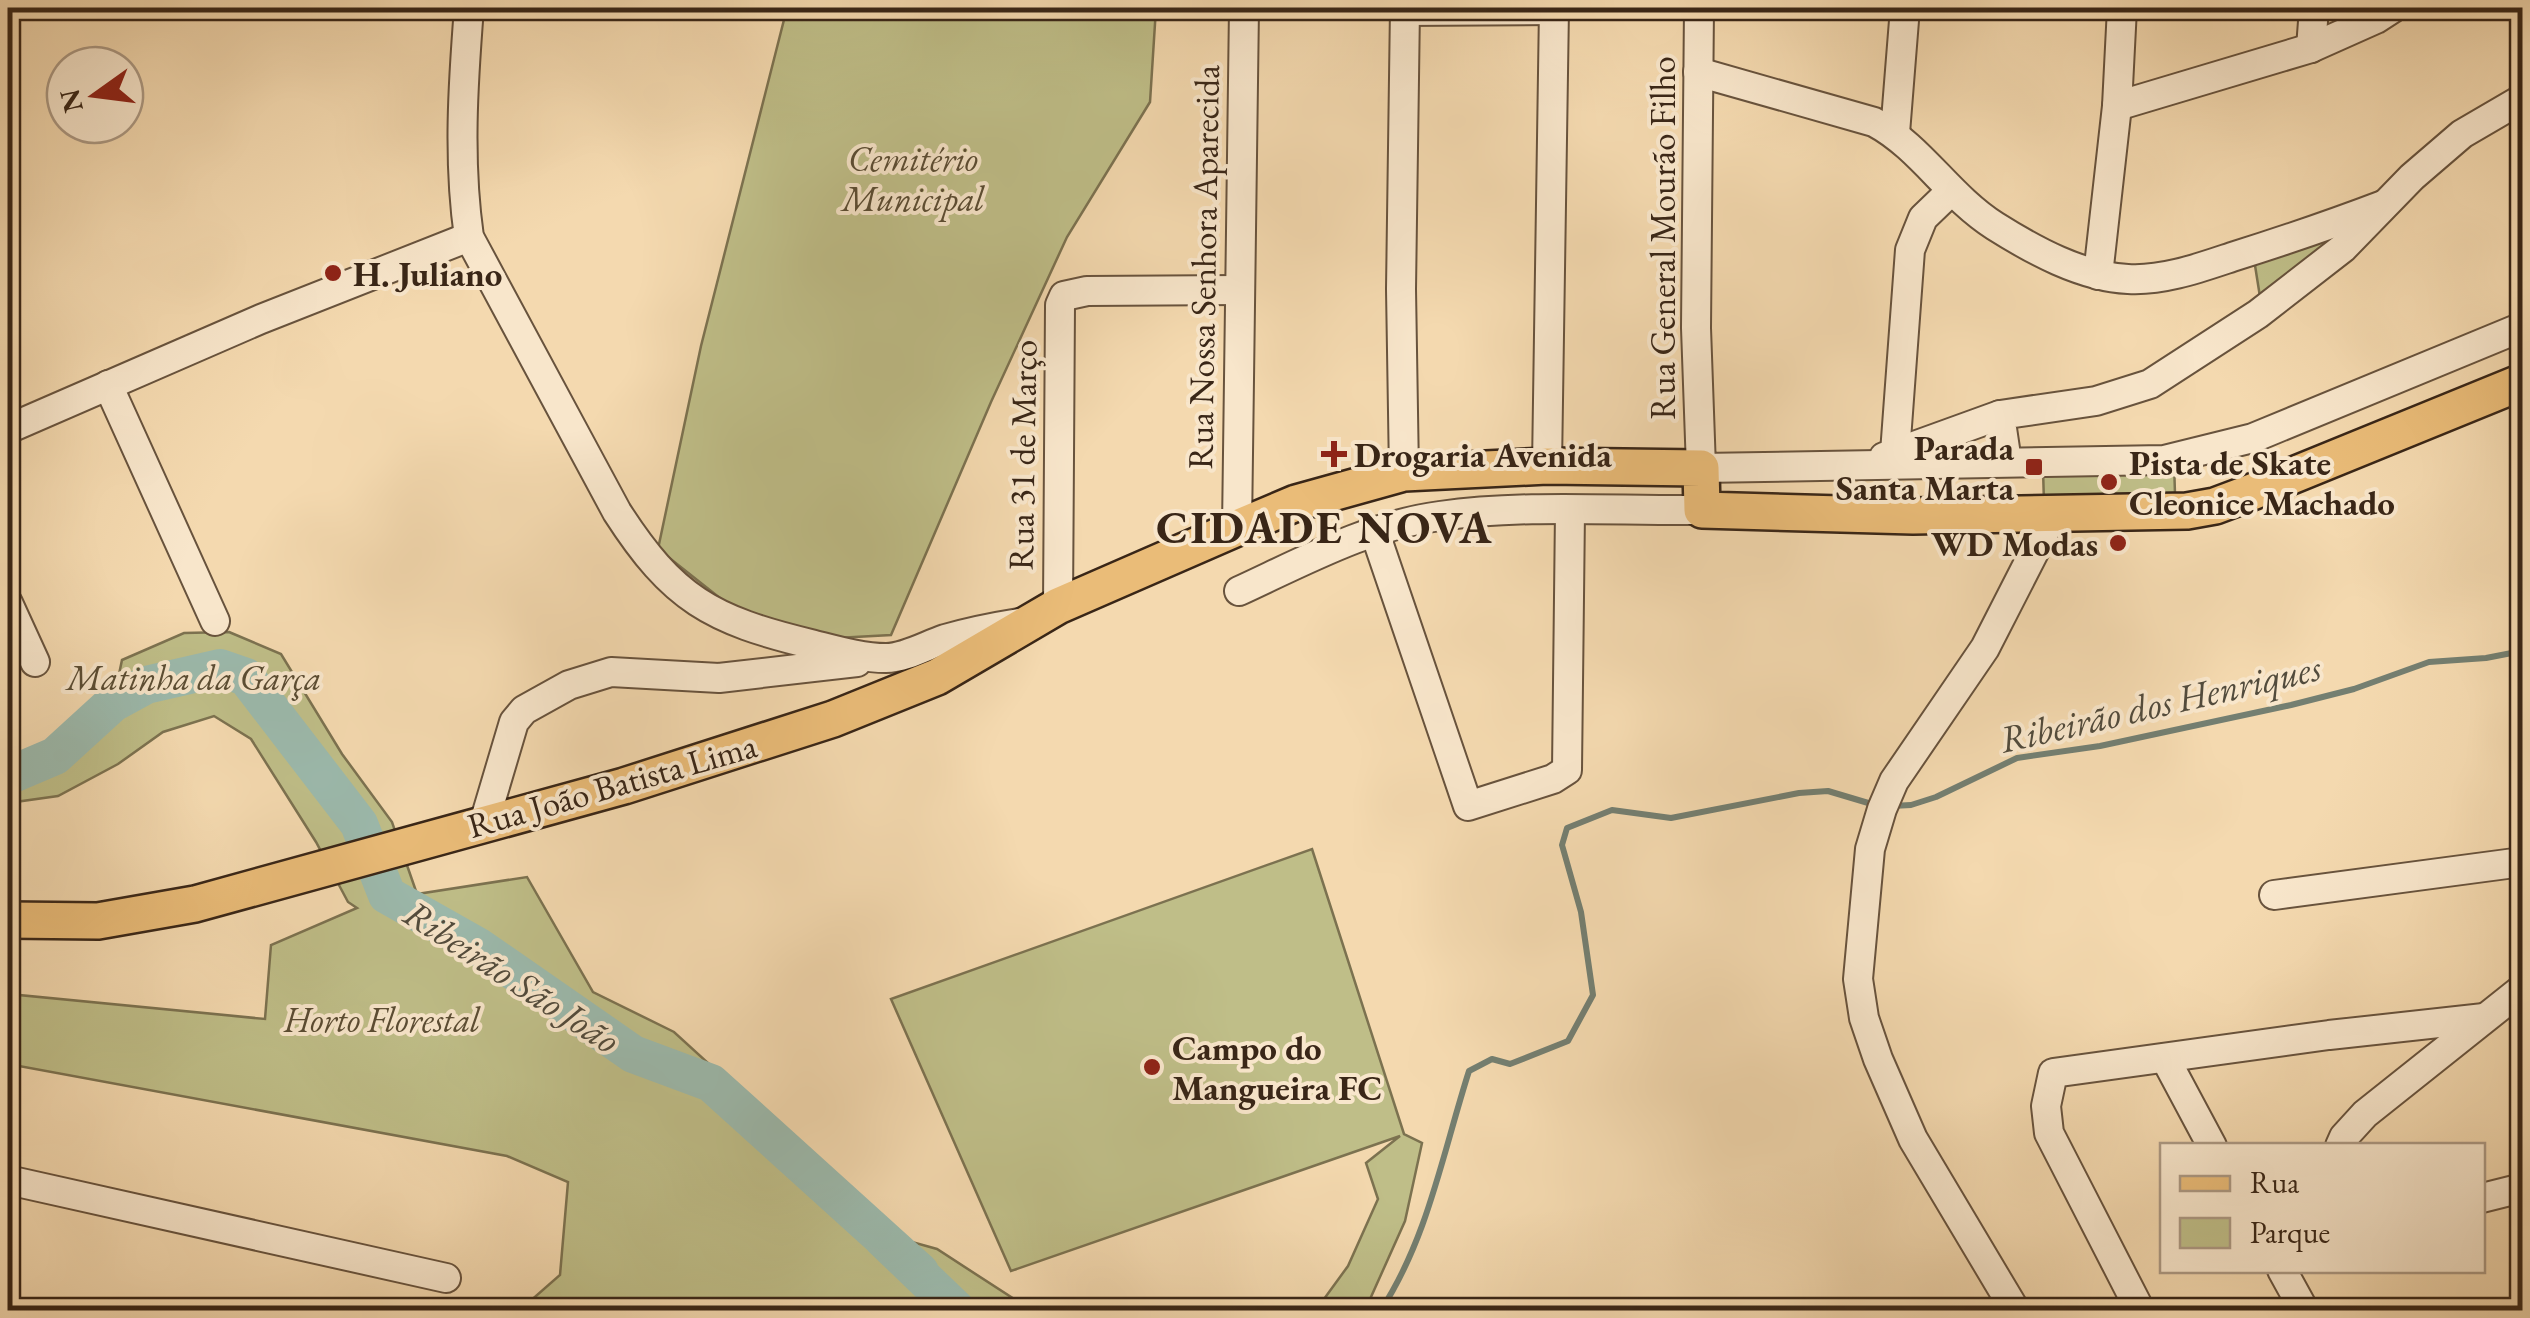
<svg xmlns="http://www.w3.org/2000/svg" width="2530" height="1318" viewBox="0 0 2530 1318" font-family="'EB Garamond',serif">
	<style>
		.green { fill: #bfbe88; stroke: #7c7250; stroke-width: 2.5 }
		.lines { fill: none; stroke-linecap: round; stroke-linejoin: round }
		.stream { stroke: #747f71; stroke-width: 6 }
		.river { stroke: #9cbaad; stroke-width: 38 }
		.minor-casing { stroke: #68533d; stroke-width: 32 }
		.major-casing { stroke: #392617; stroke-width: 40 }
		.minor { stroke: #f8e6cb; stroke-width: 28 }
		.major { stroke: #eabc78; stroke-width: 35 }
		.poi-dot { fill: #8f2418; stroke: #f8e6cb; stroke-width: 4 }
		.labels { text-anchor: middle; dominant-baseline: central; stroke-width: 8; stroke-linejoin: round; paint-order: stroke }
		.park-label { font-size: 35px; font-style: italic; fill: #5a4c33; stroke: #f8e6cb }
		.street-label { font-size: 35px; fill: #392617; stroke: #f8e6cb }
		.poi-label { font-size: 35px; font-weight: bold; fill: #392617; stroke: #f8e6cb; text-anchor: start }
		.water-label { font-size: 38px; font-style: italic; fill: #524b3c; stroke: #f8e6cb }
		.district-label { font-size: 45px; font-weight: bold; letter-spacing: 2.5px; fill: #392617; stroke: #f8e6cb }
	</style>
	<rect width="100%" height="100%" fill="#f4d9af"/>
	<filter id="stains"><feTurbulence type="fractalNoise" baseFrequency=".002" numOctaves="4"/><feColorMatrix values="0 0 0 0 .2 0 0 0 0 .09 0 0 0 0 .02 0 0 0 .5 -.17"/></filter>
	<radialGradient id="worn" r=".72"><stop offset=".6" stop-color="#630" stop-opacity="0"/><stop offset="1" stop-color="#630" stop-opacity=".3"/></radialGradient>
	<g class="green">
		<path d="M787,8H1156L1150,102L1067,237L991,402L891,635L836,638L735,610L658,549L701,346Z"/>
		<path d="M2336,231L2326,253L2260,297L2254,259Z"/>
		<path d="M2174,462L2175,494L2044,503L2043,469Z"/>
		<path d="M229,632L281,654L342,754L392,822L417,894L527,877L593,992L674,1032L901,1239L937,1249L1031,1310H520L560,1275L568,1182L507,1156L8,1064V994L265,1019L271,945L357,908L348,902L316,842L251,739L214,716L163,732L118,764L58,796L8,803V768L55,756L113,703L122,660L184,633Z"/>
		<path d="M1312,849L1404,1134L1422,1143L1405,1221L1371,1297L1373,1310H1316L1348,1266L1378,1199L1366,1163L1400,1136L1011,1271L891,999Z"/>
	</g>
	<g class="lines">
		<g class="stream">
			<path d="M1892,806L1911,805L1936,797L2017,758L2100,746L2291,705L2354,689L2429,662L2486,658L2522,651"/>
			<path d="M1381,1310C1428,1238 1443,1152 1469,1071L1492,1059L1510,1064L1568,1041L1593,995L1581,912L1562,845L1567,828L1612,810L1671,818L1799,793L1828,791L1875,805"/>
		</g>
		<path class="river" d="M8,776L55,756L113,703L146,685L220,668L246,677L359,824L387,895L479,947L633,1054L711,1083L920,1272L882,1238L957,1310"/>
		<g class="minor-casing">
			<g id="minor">
				<path d="M469,8C463,84 458,161 469,237L617,512C673,599 711,620 811,644C835,650 862,658 886,658C905,658 927,645 945,639C969,632 994,627 1019,623"/>
				<path d="M1699,8L1696,328L1701,468L2164,460L2253,438L2522,327"/>
				<path d="M1405,11L1554,10"/>
				<path d="M2311,48L2314,8"/>
				<path d="M1698,72L1874,122C1921,147 1948,196 1995,226C2033,250 2082,277 2128,279C2163,281 2199,268 2232,257C2283,241 2333,224 2383,205"/>
				<path d="M2117,106L2311,48L2376,19L2393,8"/>
				<path d="M1895,133L1905,8"/>
				<path d="M2098,275L2117,106L2122,8"/>
				<path d="M108,385L215,621"/>
				<path d="M8,429L261,319L469,237"/>
				<path d="M1895,453L1910,250L1923,218L1950,192"/>
				<path d="M1884,457L2000,415"/>
				<path d="M2007,462L2000,415L2096,401L2150,384L2258,314L2343,248L2412,177L2462,134L2522,99"/>
				<path d="M1547,466L1554,8"/>
				<path d="M1404,473L1401,289L1405,8"/>
				<path d="M1237,528L1244,8"/>
				<path d="M1375,533L1468,806L1553,779L1567,770L1570,511"/>
				<path d="M1239,591C1302,562 1370,525 1440,516C1526,504 1616,511 1702,510"/>
				<path d="M8,603L35,662"/>
				<path d="M1058,606L1060,305L1064,296L1087,291L1239,290"/>
				<path d="M484,823L514,722L524,710L569,685L611,672L719,678L857,662"/>
				<path d="M2274,895L2522,862"/>
				<path d="M2165,1058L2212,1146"/>
				<path d="M2340,1146L2344,1137L2365,1114L2522,989"/>
				<path d="M8,1180L446,1278"/>
				<path d="M2482,1198L2522,1188"/>
				<path d="M2282,1270L2304,1310"/>
				<path d="M2015,1310L1913,1139L1878,1059L1864,1018L1858,979L1870,849L1882,809L1894,781L1985,648L2053,515"/>
				<path d="M2140,1310L2049,1133L2046,1106L2053,1073L2329,1035L2484,1018"/>
			</g>
		</g>
		<g class="major-casing">
			<path id="major" d="M8,920L98,921L195,904L624,786L833,719L937,677L1058,606L1237,528L1296,503L1404,473L1547,466L1701,468L1702,510L1913,516L2187,511L2215,506L2247,494L2522,382"/>
		</g>
		<use href="#minor" class="minor"/>
		<use href="#major" class="major"/>
	</g>
	<g class="poi-dot">
		<circle cx="333" cy="273" r="10"/>
		<path d="M1329 439h10v10h10v10h-10v10h-10v-10h-10v-10h10z"/>
		<rect x="2024" y="457" width="20" height="20" rx="5"/>
		<circle cx="2109" cy="482" r="10"/>
		<circle cx="2118" cy="543" r="10"/>
		<circle cx="1152" cy="1067" r="10"/>
	</g>
	<g class="labels">
		<g class="park-label">
			<text x="913" y="158">Cemitério<tspan x="913" dy="40">Municipal</tspan></text>
			<text x="194" y="677">Matinha da Garça</text>
			<text x="382" y="1019">Horto Florestal</text>
		</g>
		<g class="street-label">
			<text transform="translate(1662 238) rotate(-90)">Rua General Mourão Filho</text>
			<text transform="translate(1203 267) rotate(-89)">Rua Nossa Senhora Aparecida</text>
			<text transform="translate(1022 455) rotate(-89)">Rua 31 de Março</text>
			<text transform="translate(612 785) rotate(-16)">Rua João Batista Lima</text>
		</g>
		<g class="poi-label">
			<text x="353" y="273">H. Juliano</text>
			<text x="2014" y="447" text-anchor="end">Parada<tspan x="2014" dy="40">Santa Marta</tspan></text>
			<text x="1354" y="454">Drogaria Avenida</text>
			<text x="2129" y="462">Pista de Skate<tspan x="2129" dy="40">Cleonice Machado</tspan></text>
			<text x="2098" y="543" text-anchor="end">WD Modas</text>
			<text x="1172" y="1047">Campo do<tspan x="1172" dy="40">Mangueira FC</tspan></text>
		</g>
		<g class="water-label">
			<text transform="translate(2160 703) rotate(-13)">Ribeirão dos Henriques</text>
			<text transform="translate(512 976) rotate(33)">Ribeirão São João</text>
		</g>
		<g class="district-label">
			<text x="1325" y="527">CIDADE NOVA</text>
		</g>
	</g>
	<rect width="2530" height="1318" fill="none" stroke="#f4d9af" stroke-width="40"/>
	<rect x="10" y="10" width="2510" height="1298" fill="none" stroke="#392617" stroke-width="5"/>
	<rect x="20" y="20" width="2490" height="1278" fill="none" stroke="#392617" stroke-width="2.5"/>
	<rect x="2160" y="1143" width="325" height="130" fill="#f8e6cb" stroke="#ac9983" stroke-width="2.5"/>
	<rect x="2180" y="1176" width="50" height="15" fill="#eabc78" stroke="#ac9983" stroke-width="2.5"/>
	<text x="2250" y="1193" font-size="30" fill="#392617">Rua</text>
	<rect x="2180" y="1218" width="50" height="30" fill="#bfbe88" stroke="#ac9983" stroke-width="2.5"/>
	<text x="2250" y="1243" font-size="30" fill="#392617">Parque</text>
	<g transform="translate(95 95) rotate(256)"><circle r="48" fill="#f8e6cb" stroke="#ac9983" stroke-width="2.5"/>
	<path d="M0-8L18 38L0 25L-18 38Z" fill="#8f2418"/>
	<text y="-15" font-size="28" font-weight="bold" text-anchor="middle" fill="#392617">N</text>
	</g>
	<rect width="100%" height="100%" filter="url(#stains)"/>
	<rect width="100%" height="100%" fill="url(#worn)"/>
</svg>
